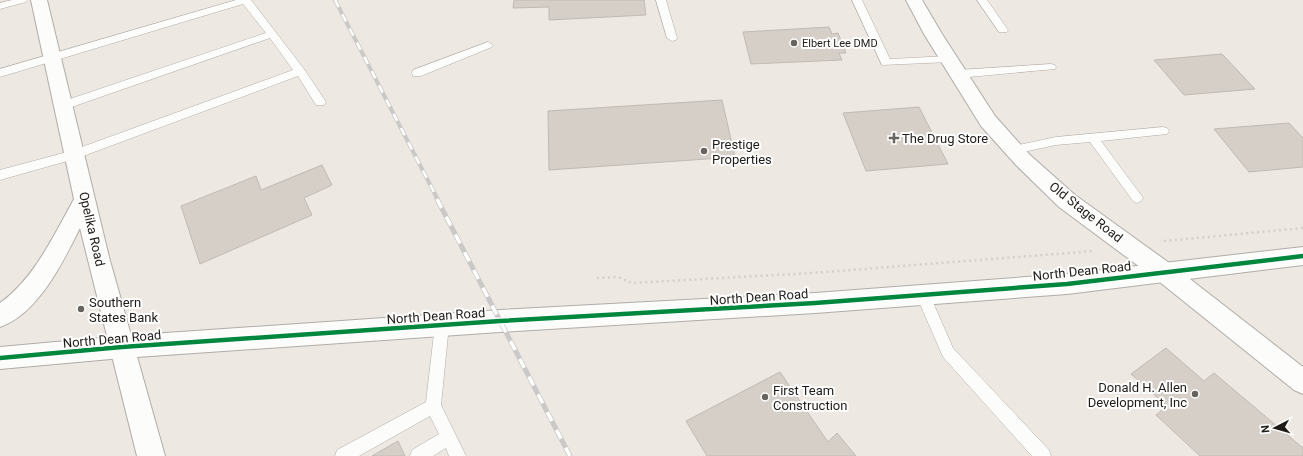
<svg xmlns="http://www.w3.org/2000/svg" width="1303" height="456" viewBox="0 0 1303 456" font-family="Roboto,sans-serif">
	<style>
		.building { fill: #d6cfc8; stroke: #bfbab5 }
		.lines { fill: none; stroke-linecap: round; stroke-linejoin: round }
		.service-casing { stroke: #b0aca7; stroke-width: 1 }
		.minor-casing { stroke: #b0aca7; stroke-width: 2 }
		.tertiary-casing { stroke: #b0aca7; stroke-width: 2 }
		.primary-casing { stroke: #b0aca7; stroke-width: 2 }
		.path { stroke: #d2d0ce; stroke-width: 2.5; stroke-dasharray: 2 3.5; stroke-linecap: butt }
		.service { fill: #fcfcfb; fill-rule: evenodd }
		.minor { fill: #fcfcfb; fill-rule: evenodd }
		.tertiary { fill: #fcfcfb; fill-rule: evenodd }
		.primary { fill: #fcfcfb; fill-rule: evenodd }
		.rail-far1-casing { stroke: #cbc9c8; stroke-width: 4 }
		.rail-casing { stroke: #cbc9c8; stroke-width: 5 }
		.rail-far1 { stroke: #fff; stroke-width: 2.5; stroke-dasharray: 8; stroke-linecap: butt }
		.rail { stroke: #fff; stroke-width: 3.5; stroke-dasharray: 10; stroke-linecap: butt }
		.cycleway-casing { stroke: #fff; stroke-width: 7 }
		.cycleway { stroke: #00873e; stroke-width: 4.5 }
		.poi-dot { fill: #67635e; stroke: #fff; stroke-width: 1.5 }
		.labels { text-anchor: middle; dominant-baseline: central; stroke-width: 4; stroke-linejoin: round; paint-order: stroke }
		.far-poi-label { font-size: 11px; fill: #1f1b17; stroke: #fff; text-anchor: start }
		.poi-label { font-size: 13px; fill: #1f1b17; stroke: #fff; text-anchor: start }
		.street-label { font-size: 13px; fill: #1f1b17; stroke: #fff }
	</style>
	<rect width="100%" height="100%" fill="#eee8e2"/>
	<g class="building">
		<path d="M514,0H644L646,15L549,20V7L513,8Z"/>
		<path d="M829,27L832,34L838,33L846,53H839L842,60L751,64L743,32Z"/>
		<path d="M1222,54L1255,89L1184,95L1154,60Z"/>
		<path d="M722,100L735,157L549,170L548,111Z"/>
		<path d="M919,107L948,164L866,171L843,113Z"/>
		<path d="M1289,123L1303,138V167L1249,172L1214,129Z"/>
		<path d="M322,165L332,185L304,198L312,215L200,264L181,206L256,176L261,190Z"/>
		<path d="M1166,348L1204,381L1214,373L1303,448V456H1200L1156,415L1167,406L1131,374Z"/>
		<path d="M780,372L828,442L837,433L856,456H707L686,421Z"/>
		<path d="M398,441L405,456H372Z"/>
	</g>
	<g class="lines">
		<g class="service-casing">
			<g id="service">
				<path d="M12,0H28L26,2L0,9V3Z"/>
				<path d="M236,0H251L304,69L326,102L324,105H316L298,76L78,158L0,180V170L71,151L293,70L270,38L66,109H58L56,106L58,103L266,33L243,4L0,77V69Z"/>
				<path d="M656,0H666L677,38L676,40L672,41L667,38Z"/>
				<path d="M852,0H862L890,59L949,56L954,59L949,62L882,65Z"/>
				<path d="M977,0H987L1008,30L1007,32H999Z"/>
				<path d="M488,42L493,45L492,47L421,76H413L412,73L413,70Z"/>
				<path d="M1051,64L1055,65L1056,67L1055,69L958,78L954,77L953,74L954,71L958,70Z"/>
				<path d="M1163,127L1167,128L1169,131L1167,134L1101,141L1141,195L1143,198L1141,201L1137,203L1133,201L1090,142L1056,145L1014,154L1010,153L1008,150L1010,147L1014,146L1056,137Z"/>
				<path d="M923,289L928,291L953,348L1049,450L1051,456H1032L943,357L916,295L918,291Z"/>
				<path d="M442,319L447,321L449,325L441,405L466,456H449L446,448L433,456H410L412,450L439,434L430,416L359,456H335L337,450L426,402L435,325L437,321Z"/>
			</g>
		</g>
		<g class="minor-casing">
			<path id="minor" d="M906,0H922L942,34L995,116L1030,155L1075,195L1172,265L1303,367V394L1294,390L1156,279L1059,207L1016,165L981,126L924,34Z"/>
		</g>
		<g class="tertiary-casing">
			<path id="tertiary" d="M1303,247V265L1067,294L815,313L500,332L122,358L0,369V347L122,336L500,310L815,293L1067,274Z"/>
		</g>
		<g class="primary-casing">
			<path id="primary" d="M31,0H47L109,257L165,456H137L80,228C63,262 38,314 0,327V303C34,279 54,235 74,199Z"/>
		</g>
		<g class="path">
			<path d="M1164,241L1303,228"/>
			<path d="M597,278L618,277L632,283L812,273L1094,251"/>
		</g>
		<use href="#service" class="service"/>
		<use href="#minor" class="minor"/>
		<use href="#tertiary" class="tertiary"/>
		<use href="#primary" class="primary"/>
		<g class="rail-far1-casing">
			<path id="rail-far1" d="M335,0L438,200"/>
		</g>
		<g class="rail-casing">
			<path id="rail" d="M437,199L570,456"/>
		</g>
		<use href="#rail-far1" class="rail-far1"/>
		<use href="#rail" class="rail"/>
		<g class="cycleway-casing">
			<path id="cycleway" d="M0,358L122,347L500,321L815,303L1067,284L1303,256"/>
		</g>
		<use href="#cycleway" class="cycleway"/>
	</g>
	<g class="poi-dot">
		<circle cx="794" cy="43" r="4"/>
		<path d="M892 132h4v4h4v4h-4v4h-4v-4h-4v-4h4z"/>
		<circle cx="704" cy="151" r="4"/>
		<circle cx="81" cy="309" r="4"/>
		<circle cx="1195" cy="394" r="4"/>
		<circle cx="765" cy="397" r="4"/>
	</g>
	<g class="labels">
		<g class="far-poi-label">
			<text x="802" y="43">Elbert Lee DMD</text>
		</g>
		<g class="poi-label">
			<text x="902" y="138">The Drug Store</text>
			<text x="712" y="144">Prestige<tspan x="712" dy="15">Properties</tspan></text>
			<text x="89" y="302">Southern<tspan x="89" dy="15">States Bank</tspan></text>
			<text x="1187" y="387" text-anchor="end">Donald H. Allen<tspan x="1187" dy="15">Development, Inc</tspan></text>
			<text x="773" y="390">First Team<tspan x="773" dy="15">Construction</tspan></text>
		</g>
		<g class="street-label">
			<text transform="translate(1086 212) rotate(38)">Old Stage Road</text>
			<text transform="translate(92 229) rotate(77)">Opelika Road</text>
			<text transform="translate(1082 271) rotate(-6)">North Dean Road</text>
			<text transform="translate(759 297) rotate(-4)">North Dean Road</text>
			<text transform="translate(436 316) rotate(-4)">North Dean Road</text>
			<text transform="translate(112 339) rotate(-5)">North Dean Road</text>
		</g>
	</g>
	<g transform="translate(1275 428) rotate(264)" stroke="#ffffff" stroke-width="3" paint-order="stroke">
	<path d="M0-3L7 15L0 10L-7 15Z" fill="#1f1b17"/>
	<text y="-6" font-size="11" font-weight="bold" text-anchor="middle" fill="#1f1b17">N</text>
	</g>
</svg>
